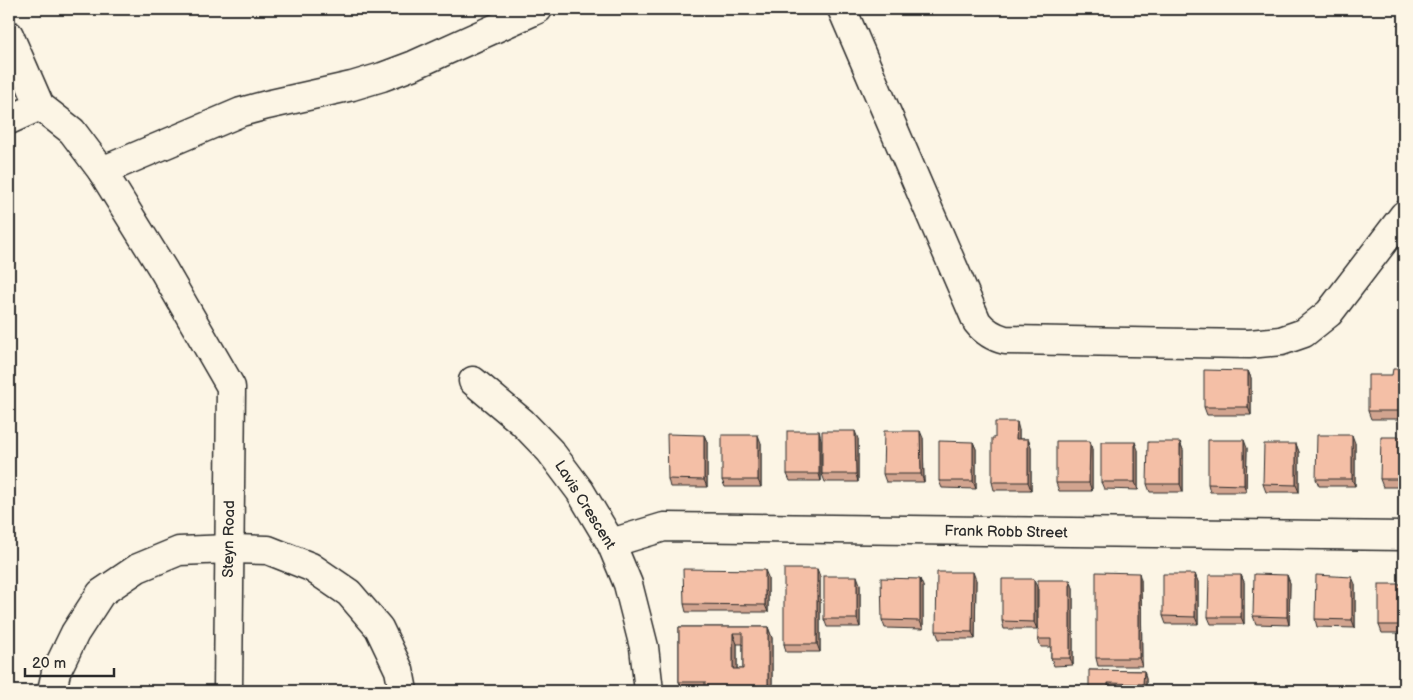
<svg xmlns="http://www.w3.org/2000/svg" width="1413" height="700" viewBox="0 0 1413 700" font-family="'Balsamiq Sans',sans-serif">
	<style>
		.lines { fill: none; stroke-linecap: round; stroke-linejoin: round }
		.minor-casing { stroke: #2b2b2b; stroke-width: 31 }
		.minor { stroke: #fcf5e5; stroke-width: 28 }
		.wall { fill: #d2a48f; stroke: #2b2b2b; fill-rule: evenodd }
		.shaded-wall { fill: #ab8674; stroke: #2b2b2b }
		.building { fill: #f4bfa6; stroke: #2b2b2b; fill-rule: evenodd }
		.labels { text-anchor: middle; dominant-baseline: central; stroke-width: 5; stroke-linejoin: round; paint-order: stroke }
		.street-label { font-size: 15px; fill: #2b2b2b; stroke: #fcf5e5 }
	</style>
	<rect width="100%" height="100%" fill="#fcf5e5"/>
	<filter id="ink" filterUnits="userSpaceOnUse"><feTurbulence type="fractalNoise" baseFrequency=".02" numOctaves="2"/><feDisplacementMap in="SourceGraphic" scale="10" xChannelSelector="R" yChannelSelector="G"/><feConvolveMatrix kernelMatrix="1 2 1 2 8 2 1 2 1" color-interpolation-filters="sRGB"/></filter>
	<g filter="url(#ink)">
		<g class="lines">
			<g class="minor-casing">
				<g id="minor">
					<path d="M842,9L977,322C985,332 993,337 1005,340L1249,344L1281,341L1304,333L1329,313L1404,215"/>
					<path d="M9,35L40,106L72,131L102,171L164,271L231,387L228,691"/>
					<path d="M9,120L40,106"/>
					<path d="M102,171L241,112L267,105L352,86L382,77L414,65L538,9"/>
					<path d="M473,381L522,422L550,451L580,491L611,543L628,584L644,647L649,691"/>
					<path d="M611,543L664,527L1404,536"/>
					<path d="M52,691L56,672L75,633L101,593L138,568L179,551L229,549L268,550L311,567L349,593L379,628L399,670L403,691"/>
				</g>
			</g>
			<use href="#minor" class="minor"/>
		</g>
		<g class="wall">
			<path d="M1404,369V419H1371L1368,411L1392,375Z"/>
			<path d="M1248,371L1251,378V415H1207L1204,407Z"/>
			<path d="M1019,430V439H1028L1031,447V490H994L992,482L995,438Z"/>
			<path d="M704,435L707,442V487H670L668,479Z"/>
			<path d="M1404,437V487H1383L1380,479Z"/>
			<path d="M923,438L924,482H886L883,474Z"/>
			<path d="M821,439V481H790L787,474Z"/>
			<path d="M858,439V482H825L822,474Z"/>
			<path d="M973,442L976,449V489L942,488L939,481Z"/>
			<path d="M1180,442L1183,450V492H1150L1147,484Z"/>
			<path d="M761,443V487H725L722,480Z"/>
			<path d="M1355,443V486H1319L1316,479Z"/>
			<path d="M1296,444L1299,452V492H1266L1263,484Z"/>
			<path d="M1247,448L1246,492H1210L1208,484Z"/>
			<path d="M1092,449V491H1059L1056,483Z"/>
			<path d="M1138,450V490L1104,489L1101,482Z"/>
			<path d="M817,569L820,577V652H786L784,644Z"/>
			<path d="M1195,574L1198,582V624H1166L1163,616Z"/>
			<path d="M1241,575L1244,582V624H1211L1208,617Z"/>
			<path d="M1287,575L1290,583L1289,625L1256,624L1253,616Z"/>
			<path d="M768,577V612H686L684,604Z"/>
			<path d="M976,580L975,639H939L936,631Z"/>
			<path d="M1070,580L1073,588V665L1054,666L1051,658V647H1041L1038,639Z"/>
			<path d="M1141,580L1142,666H1098L1096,658Z"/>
			<path d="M860,584V627H827L824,619Z"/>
			<path d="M1355,584V628L1317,627L1315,619Z"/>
			<path d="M1404,584V633H1382L1379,625Z"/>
			<path d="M923,586V629L885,628L882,620Z"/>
			<path d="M1037,587V629H1004L1002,621Z"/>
			<path d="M679,627H768L772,638V691H680H683L679,682ZM737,644H743V669H737Z"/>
			<path d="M1089,670L1144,671L1146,679V691H1110Z"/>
		</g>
		<g class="shaded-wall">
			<path d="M1248,371L1251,378V415L1248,407Z"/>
			<path d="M1017,422L1019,430V447L1016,439Z"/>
			<path d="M819,431L821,439V481L819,474Z"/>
			<path d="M855,431L858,439V482L856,474Z"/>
			<path d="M920,431L923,438L924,482L921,474Z"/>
			<path d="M704,435L707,442V487L704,480Z"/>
			<path d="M758,435L761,443V487L758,480Z"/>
			<path d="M1352,435L1355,443V486L1352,479Z"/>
			<path d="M1028,439L1031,447V490L1028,482Z"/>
			<path d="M1244,440L1247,448L1246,492L1244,485Z"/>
			<path d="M1090,441L1092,449V491L1089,483Z"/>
			<path d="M973,442L976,449V489L973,481Z"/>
			<path d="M1135,442L1138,450V490L1135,482Z"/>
			<path d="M1180,442L1183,450V492L1180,484Z"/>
			<path d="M1296,444L1299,452V492L1296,485Z"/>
			<path d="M817,569L820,577V652L817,644Z"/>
			<path d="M765,570L768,577V612L765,605Z"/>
			<path d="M973,572L976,580L975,639L972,632Z"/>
			<path d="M1139,573L1141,580L1142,666L1139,658Z"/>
			<path d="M1195,574L1198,582V624L1195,617Z"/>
			<path d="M1241,575L1244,582V624L1241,617Z"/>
			<path d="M1287,575L1290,583L1289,625L1287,617Z"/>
			<path d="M857,576L860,584V627L857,619Z"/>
			<path d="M1352,577L1355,584V628L1352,620Z"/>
			<path d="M920,579L923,586V629L920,621Z"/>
			<path d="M1034,579L1037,587V629L1034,622Z"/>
			<path d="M1070,580L1073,588V665L1070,658Z"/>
			<path d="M768,627L772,638V691H768Z"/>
			<path d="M733,633L737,644V680L733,669Z"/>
			<path d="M1144,671L1146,679V691L1143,684Z"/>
			<path d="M1108,683L1110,691H1108Z"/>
		</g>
		<g class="building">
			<path d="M1393,369H1404V411H1368V375H1392Z"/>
			<path d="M1204,370L1248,371V407H1204Z"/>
			<path d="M995,422H1017L1016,439H1028V482H992V438H995Z"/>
			<rect x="787" y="431" width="32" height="43"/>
			<path d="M822,431H855L856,474H822Z"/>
			<path d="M884,431H920L921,474H883Z"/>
			<path d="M667,434L704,435V480L668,479Z"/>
			<rect x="722" y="435" width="36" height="45"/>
			<path d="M1317,435H1352V479H1316Z"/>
			<path d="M1381,437H1404V479H1380Z"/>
			<path d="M1208,440H1244V485L1208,484Z"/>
			<path d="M939,441L973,442V481H939Z"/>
			<path d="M1056,441H1090L1089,483H1056Z"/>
			<rect x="1101" y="442" width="34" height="40"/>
			<path d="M1148,442H1180V484H1147Z"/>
			<path d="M1264,444H1296V485L1263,484Z"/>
			<path d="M683,569L765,570V605L684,604Z"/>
			<rect x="784" y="569" width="33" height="75"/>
			<path d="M937,572H973L972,632L936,631Z"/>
			<path d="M1096,572L1139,573V658H1096Z"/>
			<path d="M1163,574H1195V617L1163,616Z"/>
			<path d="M1254,574L1287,575V617L1253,616Z"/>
			<path d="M1209,575H1241V617H1208Z"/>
			<path d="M1316,575L1352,577V620L1315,619Z"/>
			<rect x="824" y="576" width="33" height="43"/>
			<path d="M881,578L920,579V621L882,620Z"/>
			<path d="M1002,579H1034V622L1002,621Z"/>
			<path d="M1038,580H1070V658H1051V639H1038Z"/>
			<rect x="1379" y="584" width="25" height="41"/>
			<path d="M679,627H768V691H680H705V682H679ZM733,633H743V669H733Z"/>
			<path d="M1089,670L1144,671L1143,684L1108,683V691H1089Z"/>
		</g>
	</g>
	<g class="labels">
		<g class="street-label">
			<text transform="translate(585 505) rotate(58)">Lavis Crescent</text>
			<text transform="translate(1006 532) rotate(1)">Frank Robb Street</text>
			<text transform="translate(229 539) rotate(-89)">Steyn Road</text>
		</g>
	</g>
	<rect width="1413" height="700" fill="none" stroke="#fcf5e5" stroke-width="30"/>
	<rect x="15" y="15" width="1383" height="670" fill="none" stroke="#2b2b2b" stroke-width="2" filter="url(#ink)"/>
	<path d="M25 668v8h89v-8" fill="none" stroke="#2b2b2b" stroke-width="2.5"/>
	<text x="32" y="668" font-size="15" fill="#2b2b2b" stroke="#fcf5e5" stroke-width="4" paint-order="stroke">20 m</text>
</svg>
